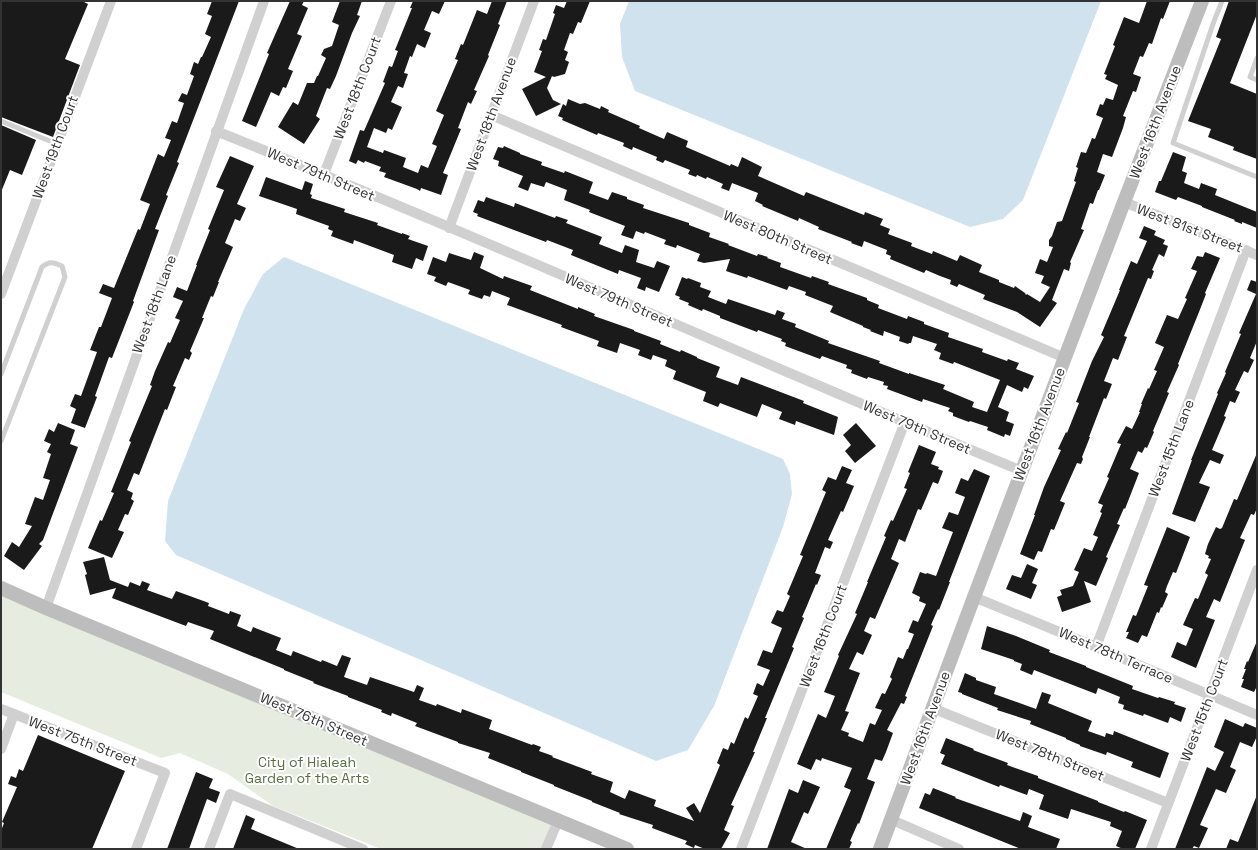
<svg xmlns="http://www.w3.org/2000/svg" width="1258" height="850" viewBox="0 0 1258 850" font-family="'Space Grotesk',sans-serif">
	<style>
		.green { fill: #e6ecdf }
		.water { fill: #cfe2ee }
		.building { fill: #1a1a1a }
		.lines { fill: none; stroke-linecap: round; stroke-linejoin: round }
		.lane { stroke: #d0d0d0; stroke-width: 5 }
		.street { stroke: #d0d0d0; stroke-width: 10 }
		.secondary { stroke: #bdbdbd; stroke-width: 14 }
		.labels { text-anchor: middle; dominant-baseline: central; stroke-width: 4; stroke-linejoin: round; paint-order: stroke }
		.street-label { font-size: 14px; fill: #333; stroke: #fff }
		.park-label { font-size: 14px; fill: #56703f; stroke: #fff }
	</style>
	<rect width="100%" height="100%" fill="#fff"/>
	<path class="green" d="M1,592L556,824L546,849H381L273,806L228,774L180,753L161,758L1,692Z"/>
	<g class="water">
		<path d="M629,1H1101L1023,200L1003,219L970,227L635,91L622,57L620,24Z"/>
		<path d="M284,257L783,459L790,474L792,494L783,527L714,706L688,750L656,761L176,555L165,541L168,501L244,309L263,274Z"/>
	</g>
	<g class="building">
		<path d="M1,1H82L88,4L65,59L80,65L53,137L1,117Z"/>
		<path d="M212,1H239L177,162L179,163L166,195L168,196L155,229L159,230L133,301L134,302L112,358L109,357L95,396L97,397L85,428L71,423L76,409L70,406L75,394L81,396L97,352L90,350L99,327H101L112,298L99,293L103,284L114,288L138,229L140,230L150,204L140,200L158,154L164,157L171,140L165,138L172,121L177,123L184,103L178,101L182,93L187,95L194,76L190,74L194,62L198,64L201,57H202L211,37L205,34L212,16L207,14Z"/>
		<path d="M290,1H304L302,5L308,8L297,34L302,36L288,69L293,71L286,88L283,87L279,96L271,92L256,127L242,121L269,54L267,53Z"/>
		<path d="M340,1H362L357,15L360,16L352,33L336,76L330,89L327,88L316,116L320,119L304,144L278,127L293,102L298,105L307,83H314L317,76H318L326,58L321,55L324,49L332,46L339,25L332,22Z"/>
		<path d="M413,1H445L439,14L432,11L424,30L431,33L425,48L417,44L412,57L410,56L404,73L408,74L403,88L398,86L391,102L402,107L392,130L388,128L386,133L374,128L367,147L383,153L384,150L406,158L403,167L418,173L421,165L428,168L437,146L432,144L444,115L436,111L458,60L455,59L461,44L463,45L477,10L487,14L492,1H507L498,24L500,25L488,55L489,56L474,90L477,91L471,104L468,102L458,128L461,129L443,173L448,175L441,195L421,188L420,191L417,189L384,177L386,173L379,171L381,167L365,161L364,163L358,160L356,164L349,161L360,130L364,131L385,83L383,82L389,66L392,67L398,51L395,50L412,8H410Z"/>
		<path d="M567,1H590L581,23L578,22L573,34L570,33L564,50L568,52L565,60L569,62L565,74L554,77L552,76L547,88L553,100L561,104L536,116L522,89L546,77L534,72L542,51L539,50L543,39L546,40L555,14L553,13L556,5L564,8Z"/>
		<path d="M1147,1H1170L1163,19L1161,18L1152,44L1149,43L1143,57L1140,56L1133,74L1141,77L1136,92L1133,91L1123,116L1126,117L1123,128L1112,157L1103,154L1097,172L1105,175L1099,190H1098L1093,204L1090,203L1081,229L1084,230L1070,262L1071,263L1069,271L1064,269L1052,300L1057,303L1040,327L1017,312L983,299L985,295L959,284L957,287L950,284L951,280L940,276L926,270L924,273L890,259L891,256L886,254L887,250L864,241L862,247L851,243L852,242L818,229L819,227L799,218L798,221L762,206L763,205L755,201L758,193L732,183L729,191L721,188L723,184L707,177L706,179L697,175L696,177L688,174L690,170L665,160L663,163L656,160L657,157L633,147L632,150L623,146L624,143L598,133L597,135L562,120L563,118L558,116L563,104L566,106L568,99L580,104L585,103L600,109L601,106L609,110L608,112L640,126L639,128L664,139L667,132L688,141L686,147L730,166L731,164L738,167L742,157L762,167L758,176L804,196L806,192L864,215L865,212L883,219L880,225L890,229L888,234L912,243L911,246L932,254L933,251L957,261L960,255L982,265L979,272L999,280V282L1014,288L1015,286L1025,293L1026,295L1027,294L1040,302L1050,287L1041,283L1044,276L1035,273L1040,259L1047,262L1053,247L1049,246V240L1052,236L1057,222L1062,221L1076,182L1074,181L1078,168L1076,167L1081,152L1086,153L1092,138L1095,139L1103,118L1096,115L1100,104L1103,105L1106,98L1113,100L1118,85L1105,79L1107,75L1104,74L1115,46L1113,45L1124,17L1139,23Z"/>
		<path d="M1229,1H1257V14L1230,83L1257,94V159L1233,150L1234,147L1208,137L1211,129L1188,121L1221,39L1216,37Z"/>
		<path d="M1,125L36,140L22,175L10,170L1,192Z"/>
		<path d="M504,146L520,153V154L542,162L541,165L564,173L565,171L593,182L589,193L608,200L612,192L627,197V199L644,205L643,208L689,223V225L710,233L709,237L729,244L728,245L757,256L758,254L768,257L767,258L781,263L780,267L811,278L812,276L829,282L828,284L867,298V300L879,305L878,308L907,319L908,316L924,322V324L949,333L948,337L983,349L982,352L1007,361L1008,359L1019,363L1016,369L1034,376L1028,389L1024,387L1022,392L1007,385L998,407L1009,412L1006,421L1014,424L1010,436L1005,434L1004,437L987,430L988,427L970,421L969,422L953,416V413L948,411L950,408L923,399L922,402L887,389L888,386L883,385L884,382L868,377L867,379L851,373L852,370L846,368L847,365L822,356L820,359L812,356L785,346L786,343L781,341L782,339L758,330L757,332L720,318V316L703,309L702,311L688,305L689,303L679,299L680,297L675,295L682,277L687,279L688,278L701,283L700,287L711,291L708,297L726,304L728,299L775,315L777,310L785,313L782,319L796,324L795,327L829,341L828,343L880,361L879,363L909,374V373L945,385L943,389L974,402L972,407L987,412L1000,380L954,362L953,364L939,359L941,353L934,350L937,344L913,336L911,343H909L908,344L899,341L900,337L884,331L883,336L870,331L871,330L863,327V326L830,312L833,306L805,295L806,292L789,286L787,290L748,276L747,278L726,271L730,259L704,263L697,261L700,254L677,245L676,248L664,244L666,240L645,232L644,234L636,231L633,239L621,235L625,226L589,212L590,210L564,200L567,190L546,182L544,187L531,183L528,191L518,187L523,176L498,166L499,161L493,159L498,147L503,148Z"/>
		<path d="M1173,152L1186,157L1182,171L1187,173L1184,183L1199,189L1201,183L1217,189L1215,195L1257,212V228L1242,222V224L1234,221L1235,220L1202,207V206L1178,197L1176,200L1155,192L1159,181H1161Z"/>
		<path d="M230,156L254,166L237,204L246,208L240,221L235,219L225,243L233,247L218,282H219L213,297L211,296L202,318H204L190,351L192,353L189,360L185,358L173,386L176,387L167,410L165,409L139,475L134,473L127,490L133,493L131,499L134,501L128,515L125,514L118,530L124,532L112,558L88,548L100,520L102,521L114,493L111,492L131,442L129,441L152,386L150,385L155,371L168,342L170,343L180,320L175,318L183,301L173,297L177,287L187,291L197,265H196L210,230L208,229L224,190L216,187Z"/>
		<path d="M266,177L302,190L305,181L313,184L310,194L312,195L311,198L345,209L344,212L378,223L377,225L402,234V233L410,236L408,239L428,246L423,261L416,258L412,269L392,262L394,255L354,240L353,244L331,236L333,231L328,229L329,226L296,214L297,209L259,196Z"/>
		<path d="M486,197L514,207L515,203L555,218L556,216L568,220L566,223L602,237L599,244L622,253L625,245L639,250L636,262L654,268L657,261L670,266L659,292L646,287L645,291L637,288L641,278L619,270L618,274L571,255L573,250L547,240L546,242L477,216L478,214L473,212L478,200L484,202Z"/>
		<path d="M1144,226L1156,231L1154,235L1165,240L1163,244L1168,246L1164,257L1159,254L1152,270L1154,271L1151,279L1148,278L1124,336L1127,337L1118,360L1113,358L1104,381L1112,384L1106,399L1104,398L1089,437H1090L1082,457L1083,459L1081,464L1077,463L1060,501L1065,503L1054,530L1051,529L1042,552L1038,551L1034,560L1020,554L1035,515H1034L1044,487L1061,450L1058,449L1066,432L1067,433L1079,403L1076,402L1092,361L1104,337L1101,335L1120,290H1119L1131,261L1137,264L1147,241L1139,238Z"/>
		<path d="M474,252L484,256L480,268L503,279L504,276L532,286L530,290L578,309V307L595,314L594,316L634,330V331L661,341L660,344L680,352L681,350L697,357V358L720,367L716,377L738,385L741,377L804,401L803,403L838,417L834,435L796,421L795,425L779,419L782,412L762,404L757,417L720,403L718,407L703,401L706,392L673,379L676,371L665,366L667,360L653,355L651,360L638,355L640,350L620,343L617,353L597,346L599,341L561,327L562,325L507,305L510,298L492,291L490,297L484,295L482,299L468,294L470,290L448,282L446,286L434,281L436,277L427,274L433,257L446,262L449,253L471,260Z"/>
		<path d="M1205,252L1220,258L1205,293L1206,294L1199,312L1178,364L1179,365L1167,392L1169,393L1153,431L1154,432L1147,448L1145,447L1142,453L1138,451L1130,469L1139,473L1125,509L1124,508L1117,524L1120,525L1106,557L1108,558L1096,586L1084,581L1091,602L1062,612L1057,597L1062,595L1060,590L1073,586L1079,572L1074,570L1084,548L1092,551L1098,537L1093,535L1102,513L1100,512L1103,505L1098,503L1109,478L1107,477L1121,444L1117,443L1126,426L1132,429L1140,412H1139L1142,404H1141L1148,388L1149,389L1157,371L1154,370L1164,347L1155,343L1167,315L1178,319L1187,299L1185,298L1197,271L1191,269L1197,256L1203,257Z"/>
		<path d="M1251,280L1257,282V341L1250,358L1254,360L1248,373L1244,371L1235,390L1240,392L1235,403L1230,401L1224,416L1226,417L1212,450L1224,455L1220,464L1210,460L1199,483L1210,487L1195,522L1172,514L1192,460H1191L1218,394L1217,393L1226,373L1225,372L1241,334L1239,333L1256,294L1247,290Z"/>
		<path d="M58,423L75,430L70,444L78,447L43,540L39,544L42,546L24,570L4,556L12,542L19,547L32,526L25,524L35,497L43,500L50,480L43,478L51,454L47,452L51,444L44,441L49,429L54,432Z"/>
		<path d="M856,423L876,446L855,463L845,451L851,445L843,435Z"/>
		<path d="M919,445L936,452L931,464L939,467L938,469L943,471L938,484L933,482L921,510L918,509L905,542L899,539L891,559L899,563L875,619L870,617L864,631L872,635L863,655L857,652L849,669L860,673L845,711L849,712L841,730L849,733L848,736L863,742L870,723L875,725L882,710L875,708L882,693L885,694L892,679L890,677L898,657L903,659L907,649H908L914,634L908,632L913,620L918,622L926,604L919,601L920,597L912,593L920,572L926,574L927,573L936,576L953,532L942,528L949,512L958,515L965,497L955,493L961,478L968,481L974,469L990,476L949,582H950L939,610L938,609L931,625L933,626L905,696L907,697L904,704L901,703L887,730L893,733L886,752L882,761L875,759L867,779L875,782L859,824L858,823L850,841L852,842L849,849H826L851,790L844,787L852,768L822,758L821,761L816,759L811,770L797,764L818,714L826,718L835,696L824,692L839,656L838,655L857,614L855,613L868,582H867L886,537L884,536L891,520L893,521L907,489L904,488L910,473L908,472Z"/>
		<path d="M1257,453V508L1254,515L1251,514L1240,538L1245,540L1220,602L1214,599L1206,617L1215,620L1196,668L1171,657L1177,642L1186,646L1193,629L1183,625L1195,598L1198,599L1208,575L1205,573L1211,559L1208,558L1209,556L1205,554L1208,544L1216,527L1220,529L1222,528L1234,499L1237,500Z"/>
		<path d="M842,466L852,470L846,483L854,486L843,512L841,511L828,540L833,542L830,549L825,547L815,573L821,575L817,585L816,584L806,608L802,617L804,618L792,647L794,648L765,718H767L753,752H755L731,805L734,806L724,830L730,833L721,849H705L695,845L694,848L685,844L687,841L652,828L653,825L619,814L620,813L592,802V801L554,786V785L521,772V771L488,758L490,753L458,743V742L415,726L417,723L392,713L391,716L381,712L382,710L348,697V696L313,683L314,682L284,670V669L210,639L214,631L188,622L186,626L112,598L116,588L90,595L85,575L87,574L83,562L104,557L110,580L128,587L130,582L140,586L142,581L150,584L147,590L172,599L176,591L209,603L208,606L229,614L230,611L241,615L237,626L251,632L253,627L281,638L276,650L291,656L293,651L321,662L322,660L337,666L342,655L351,658L344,677L367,685L370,677L414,692L417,685L424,688L419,700L436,706L437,704L461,713L462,709L492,720L489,729L532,745L533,744L541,747L539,751L553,756L552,757L592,772L591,774L613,782L610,792L625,799L629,790L656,800L654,806L694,821L686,808L694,803L700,813L720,765L717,763L723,748L728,750L731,742L734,744L745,717L748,719L758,696L753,694L757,683L763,686L770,670L757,665L763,650L772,653L782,628L771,623L777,610L783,612L790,596L787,594L803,556L800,555L826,492L822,490L828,477L836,480Z"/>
		<path d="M1167,527L1190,537L1176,573L1173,572L1167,586L1165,592L1168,594L1162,608L1161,607L1159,613L1157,612L1147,637L1142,635L1138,643L1126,638L1129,632H1126L1133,615L1136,616L1148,586L1144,585Z"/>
		<path d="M1027,564L1038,569L1032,583L1037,585L1031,599L1006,589L1012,575L1021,578Z"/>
		<path d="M987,626L1016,636L1050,650L1049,652L1086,666V667L1133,686L1132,689L1158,698L1159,697L1175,702L1174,704L1186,708L1181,722L1170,717L1168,723L1144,714L1143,716L1123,709L1124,705L1118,703L1120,697L1098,688L1096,694L1034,670L1032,675L1020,670L1022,664L1014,661V660L981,649Z"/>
		<path d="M1257,641V686L1254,692L1241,687L1244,679H1242L1246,669H1244L1247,661L1248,662Z"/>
		<path d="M965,673L976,678V680L996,687L994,694L1036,709L1042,692L1051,695L1048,703L1092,721L1088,731L1105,737L1106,733L1113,735L1114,731L1169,753L1160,778L1131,767L1133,762L1107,752L1106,755L1080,746V745L1066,739V738L1030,724L1031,721L997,710L998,708L962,694V693L958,692Z"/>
		<path d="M1225,719L1243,727L1245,723L1257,728V736L1252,747L1240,742L1230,767L1236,770L1226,793L1216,789L1200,825L1208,828L1199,848L1194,846L1192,849H1175L1207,767L1215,771L1224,752L1214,747Z"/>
		<path d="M38,735L125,771L92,849H1V831L4,823L2,822L17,787L8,784L11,776L16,778L19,769L23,771Z"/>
		<path d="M946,738L974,749L973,750L1008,763L1007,765L1038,776V778L1098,801V802L1124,812L1125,811L1147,820L1135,849H1123L1116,846L1122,831L1110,826L1111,822L1071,809L1068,819L1039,809L1044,795L1029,789L1027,795L1000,785L999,787L941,764L945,755L940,753Z"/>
		<path d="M196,772L213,779L209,788L220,792L216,803L207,799L189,849H167Z"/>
		<path d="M803,780L820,787L808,814L804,812L791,842L807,849H767L789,789L798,793Z"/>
		<path d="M933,788L956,797L955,798L1020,821L1023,812L1032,816L1028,827L1060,839L1056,849H1021L919,808L925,793L930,795Z"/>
		<path d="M1257,795V849H1226L1230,839L1238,842Z"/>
		<path d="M246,815L255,819L251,829L299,849H233Z"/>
	</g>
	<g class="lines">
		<g class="lane">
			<path d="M1222,1L1213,24L1173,143L1257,177"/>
			<path d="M1257,58L1250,77L1257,80"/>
			<path d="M1,121L57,144"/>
			<path d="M1,374L42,267C49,261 53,262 62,266L65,277L1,441"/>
		</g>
		<g class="street">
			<path d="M491,115L1065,358"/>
			<path d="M216,131C487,239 752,360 1022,471"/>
			<path d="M324,174L391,1"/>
			<path d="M1124,202L1257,255"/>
			<path d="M449,228L534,1"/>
			<path d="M1,294L111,1"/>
			<path d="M974,597L1096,647L1257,715"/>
			<path d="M46,608L264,1"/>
			<path d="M1096,647L1246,250"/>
			<path d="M932,708L1168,803"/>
			<path d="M1,709L165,773L136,849"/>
			<path d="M1,749L14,714"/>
			<path d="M892,820L959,849"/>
			<path d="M209,849L230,794L363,849"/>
			<path d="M546,849L558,821"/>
			<path d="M741,849L905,422"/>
			<path d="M1151,849L1257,570"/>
		</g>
		<g class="secondary">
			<path d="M1,588L46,608L627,849"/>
			<path d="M880,849L974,597L1124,202L1202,1"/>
		</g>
	</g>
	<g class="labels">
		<g class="street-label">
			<text transform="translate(357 88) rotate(-69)">West 18th Court</text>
			<text transform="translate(491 114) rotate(-70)">West 18th Avenue</text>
			<text transform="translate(1155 122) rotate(-69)">West 16th Avenue</text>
			<text transform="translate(55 147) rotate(-70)">West 19th Court</text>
			<text transform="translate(321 174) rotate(23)">West 79th Street</text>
			<text transform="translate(1190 228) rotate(21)">West 81st Street</text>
			<text transform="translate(778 237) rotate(23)">West 80th Street</text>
			<text transform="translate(619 300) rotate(23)">West 79th Street</text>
			<text transform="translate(154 304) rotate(-70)">West 18th Lane</text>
			<text transform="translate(1039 424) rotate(-69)">West 16th Avenue</text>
			<text transform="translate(917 427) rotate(23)">West 79th Street</text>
			<text transform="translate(1171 448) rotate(-69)">West 15th Lane</text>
			<text transform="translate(823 636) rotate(-69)">West 16th Court</text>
			<text transform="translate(1116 655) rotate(23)">West 78th Terrace</text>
			<text transform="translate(1204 710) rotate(-69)">West 15th Court</text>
			<text transform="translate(314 719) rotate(23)">West 76th Street</text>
			<text transform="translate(925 728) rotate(-70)">West 16th Avenue</text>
			<text transform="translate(83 741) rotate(21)">West 75th Street</text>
			<text transform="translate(1050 755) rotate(22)">West 78th Street</text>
		</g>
		<g class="park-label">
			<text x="307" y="762">City of Hialeah<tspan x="307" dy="16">Garden of the Arts</tspan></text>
		</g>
	</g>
	<rect width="1258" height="850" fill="none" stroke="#333333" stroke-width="4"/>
</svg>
